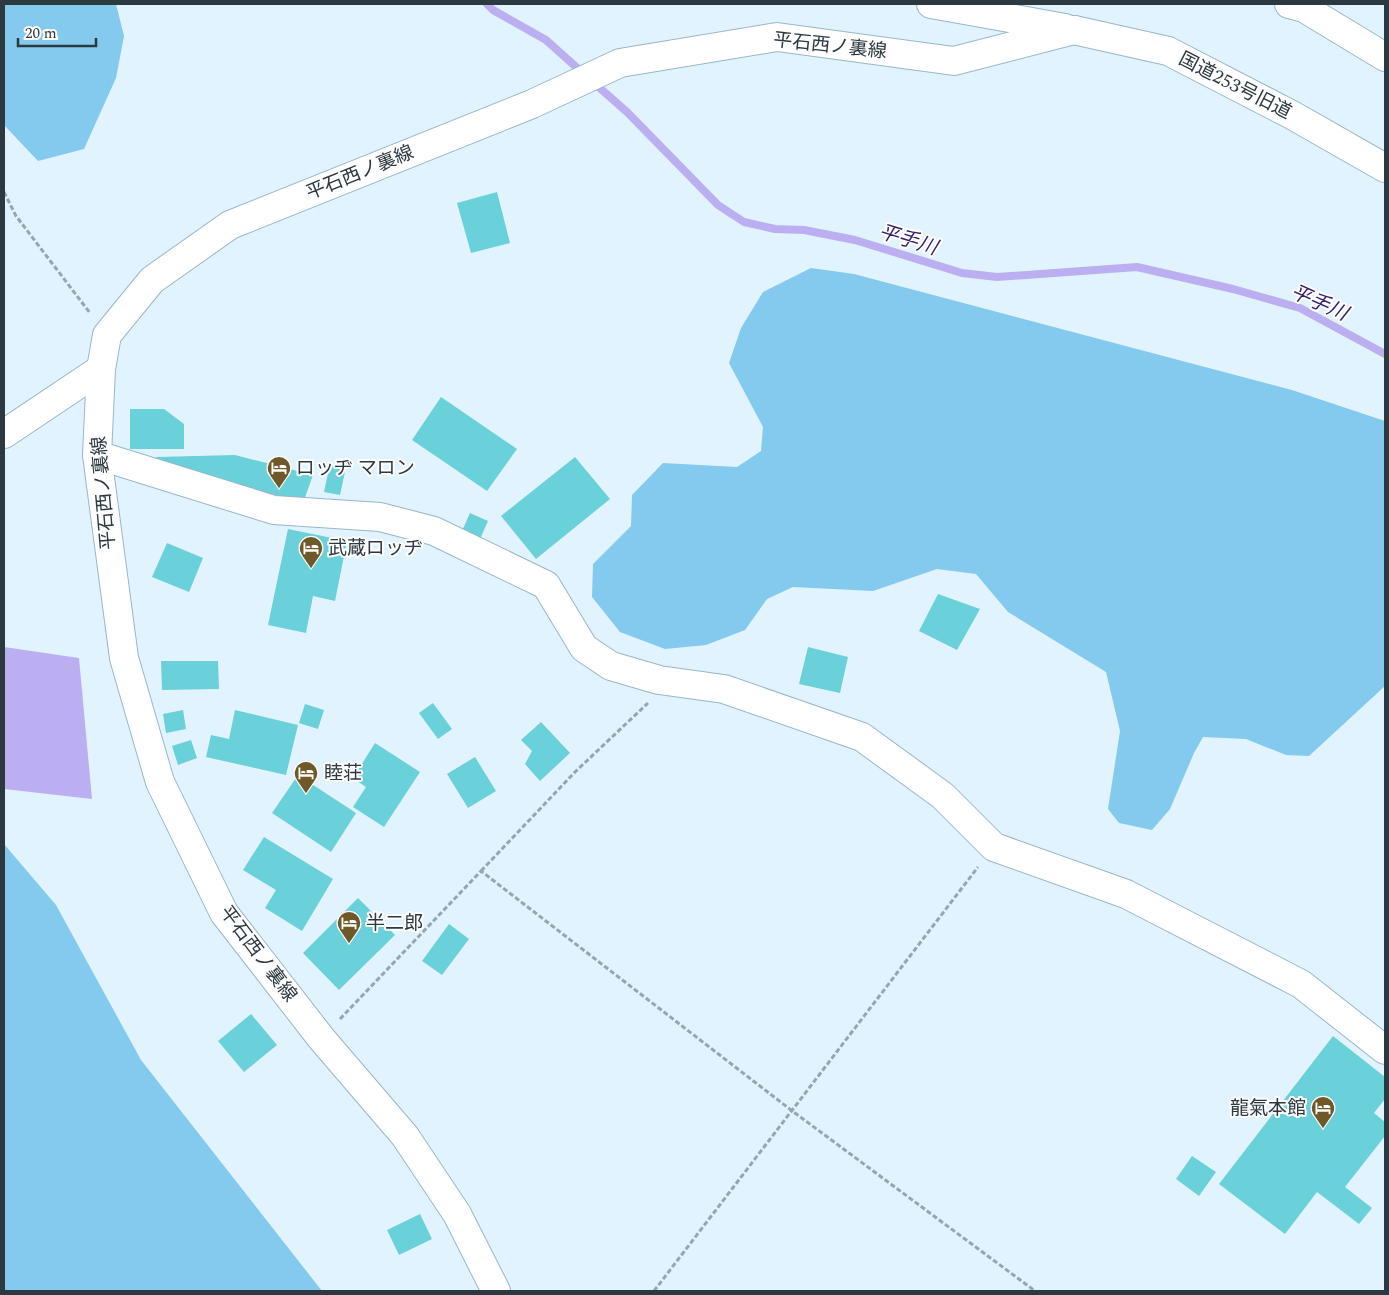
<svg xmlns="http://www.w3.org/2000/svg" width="1389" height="1295" viewBox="0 0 1389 1295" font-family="Spectral,'Noto Sans JP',serif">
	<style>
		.green { fill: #84c9ee }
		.water { fill: #bbaff2 }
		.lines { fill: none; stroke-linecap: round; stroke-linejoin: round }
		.stream { stroke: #bbaff2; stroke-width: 8 }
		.building { fill: #6ad0d9 }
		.minor-casing { stroke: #99b6c7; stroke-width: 30 }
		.major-casing { stroke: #99b6c7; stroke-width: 30 }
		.path { stroke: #96a6af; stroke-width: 3; stroke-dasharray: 5 2.5; stroke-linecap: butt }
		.minor { stroke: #fff; stroke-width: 28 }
		.major { stroke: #fff; stroke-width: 28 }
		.labels { text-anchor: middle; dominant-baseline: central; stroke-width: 4; stroke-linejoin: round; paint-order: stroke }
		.street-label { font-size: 19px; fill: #2d3940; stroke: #fdfdfd }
		.poi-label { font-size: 19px; fill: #2d3940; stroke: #fdfdfd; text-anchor: start }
		.water-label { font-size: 20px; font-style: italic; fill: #361e6a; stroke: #fdfdfd }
	</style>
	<rect width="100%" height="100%" fill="#e1f3fe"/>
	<g class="green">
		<path d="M4,4H116L124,36L116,78L84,149L38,161L4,125Z"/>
		<path d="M811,268L854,274L1292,390L1385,421V686L1309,756L1286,755L1246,739L1203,737L1194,753L1170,809L1152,830L1119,823L1108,809L1120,731L1106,672L1008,612L976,574L937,569L873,591L793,587L767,599L745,630L706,645L665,649L620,632L592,597L593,564L631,526L632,495L663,463L737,467L761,451L763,427L729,363L741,328L763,292Z"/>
		<path d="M4,844L56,905L141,1060L322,1291H4Z"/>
	</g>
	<path class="water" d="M4,647L79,658L92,799L4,789Z"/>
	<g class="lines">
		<g class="stream">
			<path d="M487,4L493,10L546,40L584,74"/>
			<path d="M593,82L627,112L718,205L744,222L775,229L804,230L855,240L962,273L997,277L1137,267L1233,289L1300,308L1385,354"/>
		</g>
	</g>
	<g class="building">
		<path d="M497,192L510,243L471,253L457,203Z"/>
		<path d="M441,397L517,449L487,491L412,440Z"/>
		<path d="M130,409H164L184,424V449H130Z"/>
		<path d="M235,455L313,475L303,503L150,463L157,457Z"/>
		<path d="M575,457L610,499L536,559L501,516Z"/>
		<path d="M330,464L346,467L340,495L324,492Z"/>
		<path d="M470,513L488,521L480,539L462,531Z"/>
		<path d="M288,529L347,541L335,601L313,596L306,633L268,625Z"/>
		<path d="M167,543L203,558L189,592L152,577Z"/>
		<path d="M938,594L980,609L957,650L919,631Z"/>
		<path d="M808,647L848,657L840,693L799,684Z"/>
		<path d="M161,661H218L219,689L162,690Z"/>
		<path d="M433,703L452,729L438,739L419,713Z"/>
		<path d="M305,704L324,710L318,729L299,723Z"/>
		<path d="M183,710L186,729L166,733L163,714Z"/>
		<path d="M235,710L298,725L286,775L206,757L211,735L229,739Z"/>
		<path d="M541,722L570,753L540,781L525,764L532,751L521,740Z"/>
		<path d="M191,740L197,758L178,765L172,746Z"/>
		<path d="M375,743L420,772L384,827L353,807L366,787L353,778Z"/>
		<path d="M475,757L496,791L468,808L447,774Z"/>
		<path d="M298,775L356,813L331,852L272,813Z"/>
		<path d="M264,837L333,879L302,931L265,908L276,890L243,870Z"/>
		<path d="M358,898L395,935L339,990L303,953Z"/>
		<path d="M449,924L469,939L442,975L422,961Z"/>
		<path d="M251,1014L277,1045L244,1072L218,1041Z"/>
		<path d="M1333,1036L1385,1077V1099L1374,1113L1385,1122V1136L1345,1187L1372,1208L1359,1224L1317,1192L1285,1234L1219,1184Z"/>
		<path d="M1192,1156L1216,1172L1199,1196L1176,1179Z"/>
		<path d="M420,1214L432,1239L399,1255L387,1230Z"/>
	</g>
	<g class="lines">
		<g class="minor-casing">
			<g id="minor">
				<path d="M1289,4L1304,8L1385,57"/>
				<path d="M1074,30L1168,51L1292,115L1385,168"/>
				<path d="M4,434L101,369"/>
				<path d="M97,455L274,510L380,517L434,531L546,585L584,648L611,666L659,680L724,689L862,737L943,796L994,847L1126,894L1301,984L1385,1050"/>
			</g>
		</g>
		<g class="major-casing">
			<g id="major">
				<path d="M931,4L1065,28"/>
				<path d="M496,1291L457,1214L405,1136L321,1038L224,913L160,782L124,658L97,455L101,369L107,335L152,280L230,225L532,104L620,63L777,37L954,61L1074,30"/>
			</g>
		</g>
		<g class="path">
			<path d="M4,192L16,216L90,313"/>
			<path d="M481,871L575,772L648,703"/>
			<path d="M340,1019L481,871L791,1110L1035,1291"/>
			<path d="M654,1291L978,867"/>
		</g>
		<use href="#minor" class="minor"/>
		<use href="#major" class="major"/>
	</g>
	<defs>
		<g id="hotel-pin" transform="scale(1.25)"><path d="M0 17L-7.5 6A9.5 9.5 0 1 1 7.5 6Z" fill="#705929" stroke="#fdfdfd"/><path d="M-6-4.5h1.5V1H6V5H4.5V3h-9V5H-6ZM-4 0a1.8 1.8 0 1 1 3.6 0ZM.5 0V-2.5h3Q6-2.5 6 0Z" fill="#fff"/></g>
	</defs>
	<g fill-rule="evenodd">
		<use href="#hotel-pin" x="279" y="468"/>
		<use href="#hotel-pin" x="311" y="548"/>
		<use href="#hotel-pin" x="306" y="773"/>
		<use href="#hotel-pin" x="349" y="923"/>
		<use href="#hotel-pin" x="1323" y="1108"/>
	</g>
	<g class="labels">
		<g class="street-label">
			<text transform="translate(830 46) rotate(6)">平石西ノ裏線</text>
			<text transform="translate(1235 86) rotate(27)">国道253号旧道</text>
			<text transform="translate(360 173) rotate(-22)">平石西ノ裏線</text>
			<text transform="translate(104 493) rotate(-95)">平石西ノ裏線</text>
			<text transform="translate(258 954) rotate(53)">平石西ノ裏線</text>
		</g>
		<g class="poi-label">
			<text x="296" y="468">ロッヂ マロン</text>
			<text x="328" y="548">武蔵ロッヂ</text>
			<text x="324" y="773">睦荘</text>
			<text x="366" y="923">半二郎</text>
			<text x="1306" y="1108" text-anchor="end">龍氣本館</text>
		</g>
		<g class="water-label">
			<text transform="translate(908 240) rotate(17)">平手川</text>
			<text transform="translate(1319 303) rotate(24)">平手川</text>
		</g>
	</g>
	<rect width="1389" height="1295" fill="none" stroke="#2d3940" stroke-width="10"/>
	<path d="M18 38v8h78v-8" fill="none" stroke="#2d3940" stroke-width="2.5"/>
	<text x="25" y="38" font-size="15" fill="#2d3940" stroke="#fdfdfd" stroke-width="4" paint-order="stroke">20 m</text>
</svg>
